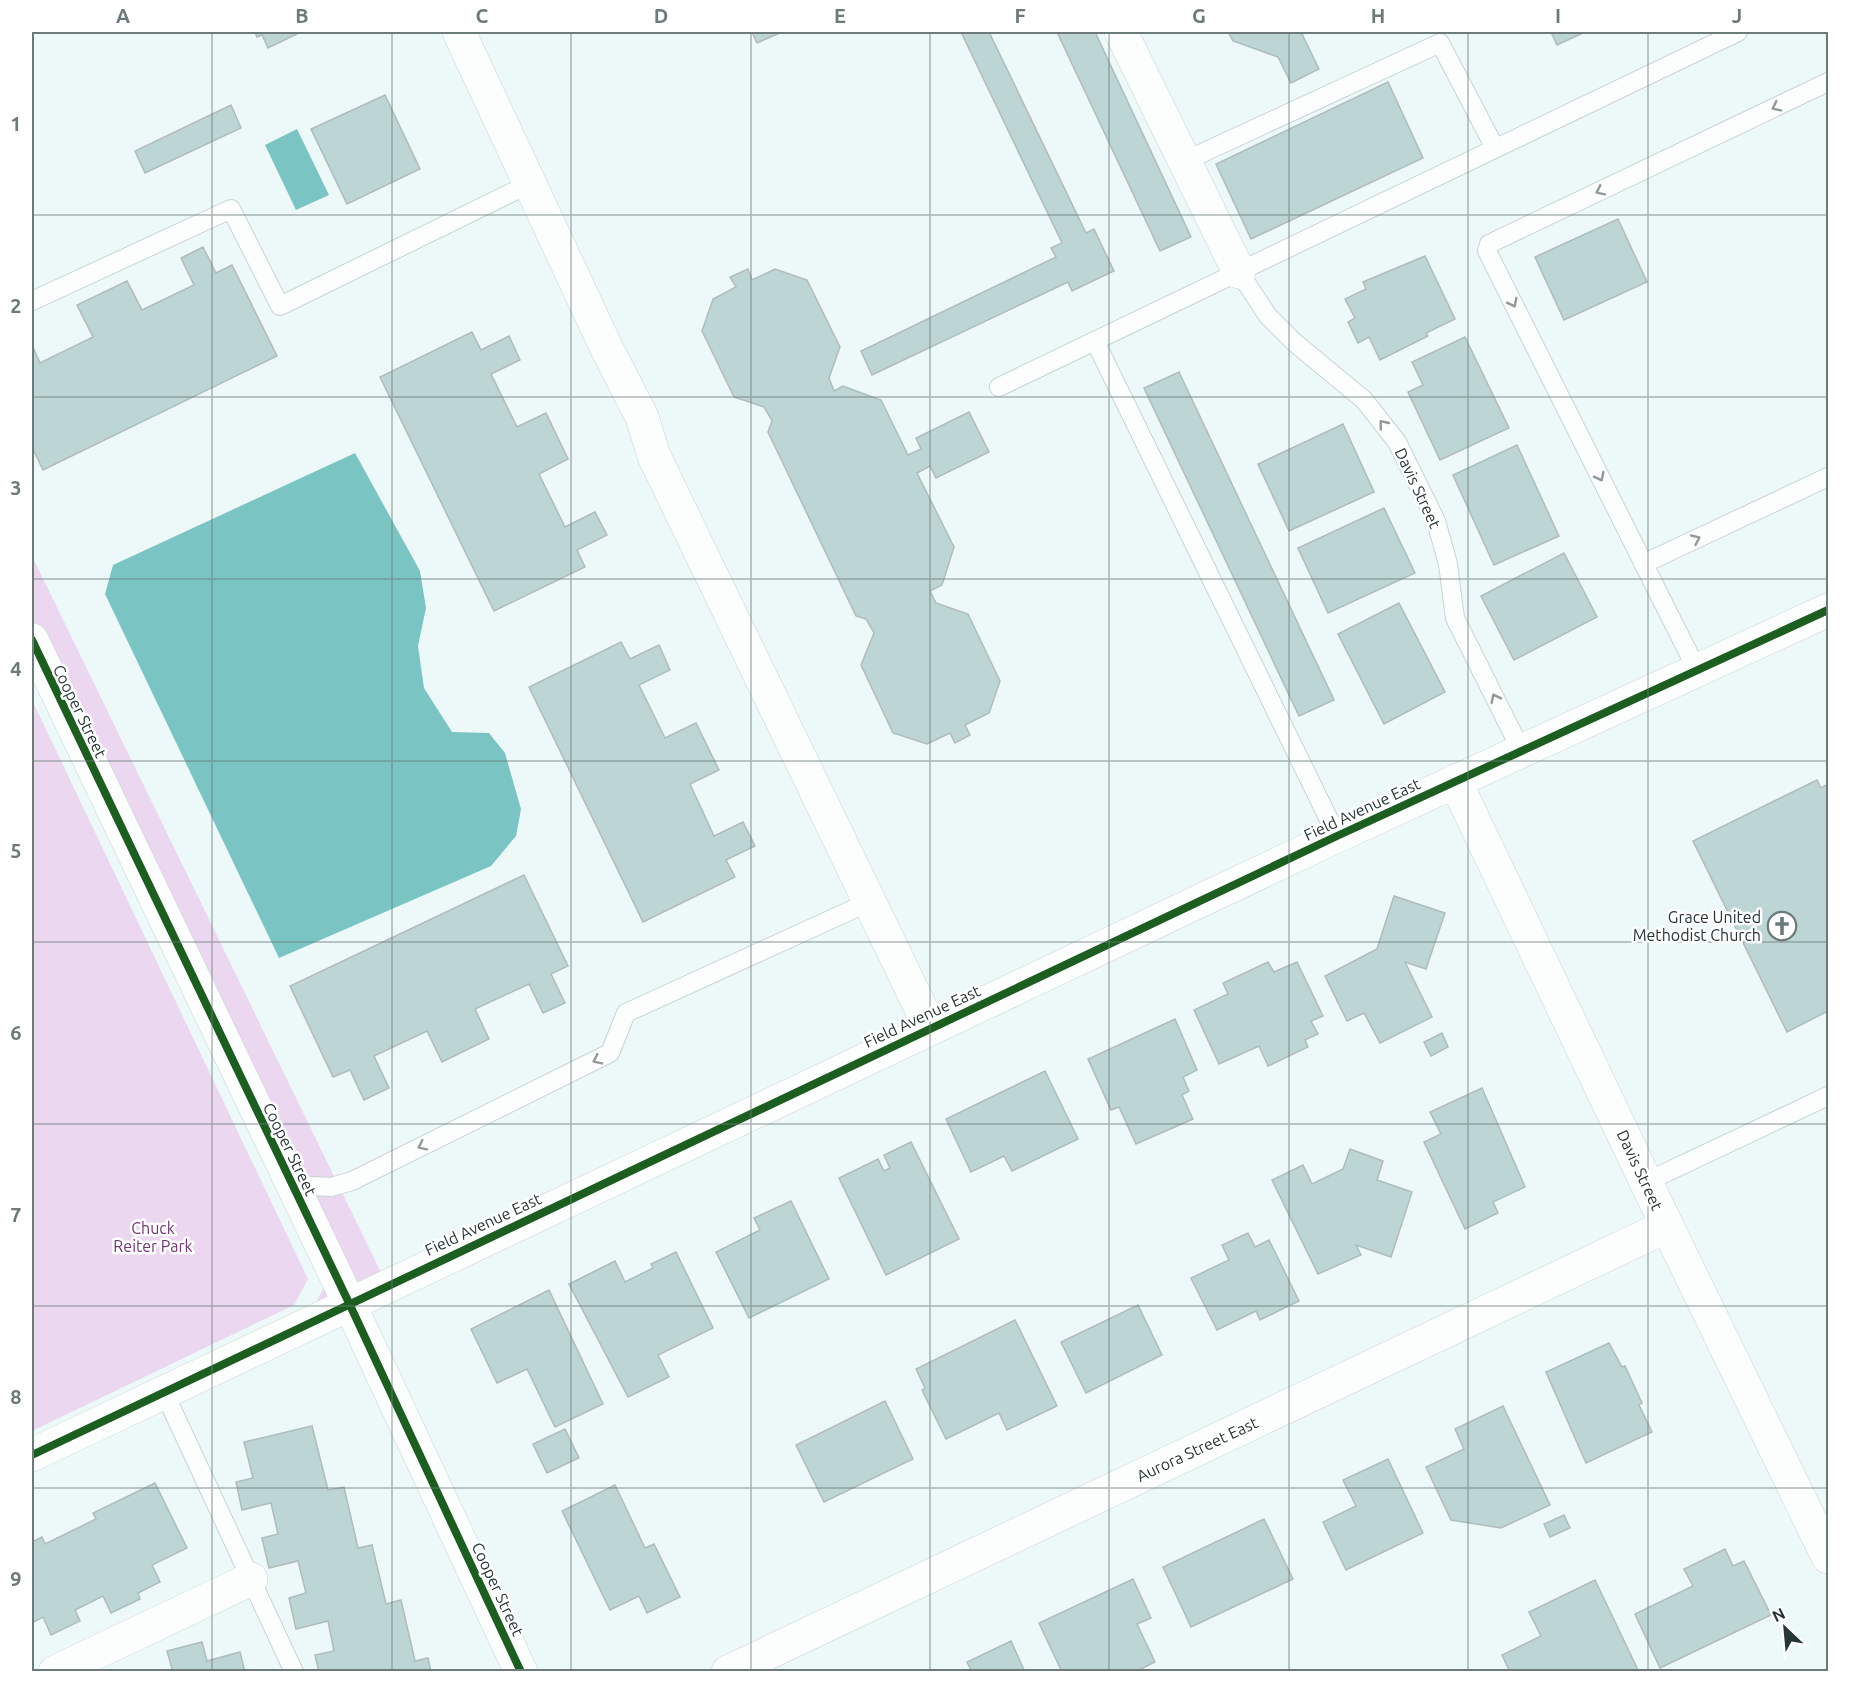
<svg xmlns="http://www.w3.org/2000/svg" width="1860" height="1703" viewBox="0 0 1860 1703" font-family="Ubuntu,sans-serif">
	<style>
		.green { fill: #ebd7f0 }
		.water { fill: #7bc4c4 }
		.building { fill: #bdd5d5; stroke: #afbcbb; stroke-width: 1.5 }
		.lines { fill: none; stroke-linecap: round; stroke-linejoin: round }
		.service-casing { stroke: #c8d4d4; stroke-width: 20 }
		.minor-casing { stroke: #c8d4d4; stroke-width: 34 }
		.service { stroke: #fcfefe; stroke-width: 18 }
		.minor { stroke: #fcfefe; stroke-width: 33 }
		.cycleway-casing { stroke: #fff; stroke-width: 11 }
		.cycleway { stroke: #1b5e20; stroke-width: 8 }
		.oneway { stroke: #919a9a }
		.grid { fill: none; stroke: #6c7a7a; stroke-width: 1.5; stroke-opacity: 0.55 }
		.labels { text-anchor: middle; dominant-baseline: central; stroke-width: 5; stroke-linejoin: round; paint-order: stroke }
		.street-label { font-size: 16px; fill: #263535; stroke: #fff }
		.poi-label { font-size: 16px; fill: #263535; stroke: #fff; text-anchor: end }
		.park-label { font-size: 16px; fill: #723574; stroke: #fff }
		.neatline { fill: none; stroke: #6c7a7a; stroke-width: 2 }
		.grid-label { font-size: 20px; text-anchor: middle; font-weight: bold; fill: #6c7a7a }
	</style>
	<rect width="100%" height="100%" fill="#edf9f9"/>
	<g class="green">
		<path d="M32,556L391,1293L310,1315L326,1283L32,658Z"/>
		<path d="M32,700L308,1279L294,1305L32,1431Z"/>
	</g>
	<g class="water">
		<path d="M297,129L329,195L296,210L265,145Z"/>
		<path d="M355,453L420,571L426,608L418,646L424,688L452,732L489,733L505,753L521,809L516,836L491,866L279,958L105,594L113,565Z"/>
	</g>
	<g class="building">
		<path d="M255,32H301L268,48L262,35L257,37Z"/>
		<path d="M752,32H782L757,43Z"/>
		<path d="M961,32H989L1086,233L1094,229L1114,271L1072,291L1068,282L872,375L861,351L1056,257L1051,248L1062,243Z"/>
		<path d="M1057,32H1095L1191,237L1160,251Z"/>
		<path d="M1228,32H1308L1302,34L1319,69L1291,83L1278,57L1233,41Z"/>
		<path d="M1551,32H1585L1557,45Z"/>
		<path d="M1388,82L1423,158L1251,239L1216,164Z"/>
		<path d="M385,95L420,169L347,204L311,129Z"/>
		<path d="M231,105L241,128L145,173L135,151Z"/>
		<path d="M1618,219L1647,282L1564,320L1535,257Z"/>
		<path d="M203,247L216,273L232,265L277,356L43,470L32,447V345L40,363L93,337L77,305L127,281L142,310L194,285L181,258Z"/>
		<path d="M1425,256L1455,319L1426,333L1428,336L1380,360L1369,337L1358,343L1348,322L1355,318L1345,299L1366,289L1363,282Z"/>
		<path d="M748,269L752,280L775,269L807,280L840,347L829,378L834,391L843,386L881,400L908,455L921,449L916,438L969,412L989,452L936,478L930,466L917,473L954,547L942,585L930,591L936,603L968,614L1000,681L989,713L965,725L970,735L955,743L950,733L927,744L893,733L861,665L874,633L866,619L856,616L768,432L772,421L764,407L734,397L702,331L713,299L736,287L730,277Z"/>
		<path d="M472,332L481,350L509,336L520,360L491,374L517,427L546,413L568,459L539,474L565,527L595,512L607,535L577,550L585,567L494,611L380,377Z"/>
		<path d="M1465,337L1509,428L1440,460L1408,392L1423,385L1412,362Z"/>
		<path d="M1179,372L1334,700L1299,716L1144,388Z"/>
		<path d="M1343,424L1374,492L1289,531L1258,464Z"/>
		<path d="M1517,445L1559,536L1494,565L1453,475Z"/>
		<path d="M1384,508L1415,573L1328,613L1298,548Z"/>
		<path d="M1564,553L1597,617L1514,660L1481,596Z"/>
		<path d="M1399,603L1445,692L1384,724L1338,634Z"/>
		<path d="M621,642L630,659L659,645L670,670L639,685L665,738L696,723L719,770L690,784L714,836L743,822L755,846L726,860L735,877L643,922L529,687Z"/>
		<path d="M1817,780L1821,788L1828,784V1011L1787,1032L1693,841Z"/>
		<path d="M524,875L568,966L551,974L565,1003L543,1013L529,984L475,1009L489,1039L442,1062L427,1031L374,1056L389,1088L364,1100L350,1070L333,1077L290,986Z"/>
		<path d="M1394,896L1445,913L1426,969L1405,962L1432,1017L1380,1043L1364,1013L1347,1021L1325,976L1377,949Z"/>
		<path d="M1268,962L1274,972L1297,962L1323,1016L1311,1021L1318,1034L1305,1040L1308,1047L1268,1066L1259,1046L1219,1064L1194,1010L1228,994L1223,983Z"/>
		<path d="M1175,1019L1197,1070L1183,1077L1189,1091L1182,1095L1193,1119L1136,1144L1119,1107L1111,1110L1088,1059Z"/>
		<path d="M1442,1033L1448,1047L1431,1056L1424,1042Z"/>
		<path d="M1045,1071L1078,1139L1012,1171L1004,1156L971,1172L946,1119Z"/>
		<path d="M1482,1088L1525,1187L1493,1202L1498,1213L1465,1229L1424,1142L1441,1134L1430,1112Z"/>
		<path d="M911,1142L959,1239L886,1275L839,1178L878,1159L884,1171L890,1168L884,1155Z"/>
		<path d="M1350,1149L1383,1161L1377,1180L1412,1192L1391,1257L1356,1245L1361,1255L1318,1274L1272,1180L1303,1165L1312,1184L1343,1169Z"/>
		<path d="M791,1201L829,1279L749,1318L716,1252L760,1230L754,1218Z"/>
		<path d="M1248,1233L1255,1247L1269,1240L1299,1301L1260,1320L1256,1311L1217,1330L1191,1278L1229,1260L1222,1245Z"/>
		<path d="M676,1252L713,1328L658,1355L669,1377L628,1397L569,1284L615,1261L625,1282L653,1268L651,1264Z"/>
		<path d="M549,1290L603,1404L555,1427L527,1369L497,1383L471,1329Z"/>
		<path d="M1138,1305L1162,1355L1086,1393L1061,1342Z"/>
		<path d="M1015,1320L1057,1406L1007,1430L999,1413L946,1439L922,1390L925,1388L916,1369Z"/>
		<path d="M1609,1343L1622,1367L1625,1366L1642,1403L1639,1405L1652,1432L1586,1463L1546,1372Z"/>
		<path d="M885,1401L913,1459L824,1502L796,1445Z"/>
		<path d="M1503,1406L1550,1505L1501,1528L1451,1520L1426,1467L1464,1449L1455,1429Z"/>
		<path d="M312,1426L328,1490L344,1487L358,1548L372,1545L386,1604L401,1600L415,1661L428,1658L431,1672H319L315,1655L334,1651L328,1621L296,1629L289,1598L306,1593L298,1561L269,1568L262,1538L278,1534L271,1503L242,1510L236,1482L253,1478L244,1442Z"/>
		<path d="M565,1429L579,1458L547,1473L533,1444Z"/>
		<path d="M1388,1459L1423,1533L1346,1570L1323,1522L1356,1506L1343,1480Z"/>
		<path d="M155,1483L187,1548L152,1565L160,1582L138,1593L140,1599L111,1613L103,1596L75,1610L80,1621L51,1635L43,1617L32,1623V1542L42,1537L45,1544L96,1519L93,1513Z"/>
		<path d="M615,1485L645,1548L654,1544L680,1597L647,1613L639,1596L610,1610L562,1511Z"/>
		<path d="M1564,1515L1570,1528L1550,1537L1544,1524Z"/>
		<path d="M1264,1519L1293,1579L1191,1627L1163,1567Z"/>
		<path d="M1725,1549L1733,1566L1744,1561L1771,1615L1660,1668L1635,1614L1693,1586L1684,1569Z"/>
		<path d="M1133,1579L1151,1618L1137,1624L1155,1662L1135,1672H1062L1039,1623Z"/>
		<path d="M1595,1580L1639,1672H1510L1502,1655L1541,1636L1529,1612Z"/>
		<path d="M1011,1641L1025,1672H972L967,1662Z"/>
		<path d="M202,1642L207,1661L240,1652L245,1672H173L167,1651Z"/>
	</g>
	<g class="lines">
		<g class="service-casing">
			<g id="service">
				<path d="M1185,161L1440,43L1495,148"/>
				<path d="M1239,272L1268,316L1294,342L1364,400L1397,442L1436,521L1448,564L1455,618L1521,750"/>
				<path d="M32,301L231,209L280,306L529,184"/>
				<path d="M1095,341L1337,836"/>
				<path d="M999,387L1738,32"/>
				<path d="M1643,564L1828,477"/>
				<path d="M1697,670L1487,251L1489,244L1828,82"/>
				<path d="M1646,1182L1828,1096"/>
				<path d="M293,1185L331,1187L352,1181L610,1053L626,1013L869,902"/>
				<path d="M164,1392L294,1672"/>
			</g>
		</g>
		<g class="minor-casing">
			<g id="minor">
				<path d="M459,32L606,347L642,417L654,456L930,1027"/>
				<path d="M1121,32L1239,272"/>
				<path d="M32,640L349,1303L521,1672"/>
				<path d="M1455,781L1667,1226L1828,1557"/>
				<path d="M32,1455L1337,836L1828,610"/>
				<path d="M55,1672L251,1579"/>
				<path d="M728,1672L1667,1226"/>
			</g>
		</g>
		<use href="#service" class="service"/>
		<use href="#minor" class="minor"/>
		<g class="cycleway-casing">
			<g id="cycleway">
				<path d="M32,640L349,1303L521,1672"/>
				<path d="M32,1455L1337,836L1828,610"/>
			</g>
		</g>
		<use href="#cycleway" class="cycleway"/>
	</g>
	<defs><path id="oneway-chevron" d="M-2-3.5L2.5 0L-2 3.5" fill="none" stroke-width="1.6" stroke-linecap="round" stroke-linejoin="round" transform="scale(1.5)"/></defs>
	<g class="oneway">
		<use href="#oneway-chevron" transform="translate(1776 107) rotate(154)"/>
		<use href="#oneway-chevron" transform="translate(1600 191) rotate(154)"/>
		<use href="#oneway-chevron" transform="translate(1513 303) rotate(63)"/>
		<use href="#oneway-chevron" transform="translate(1383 424) rotate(-129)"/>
		<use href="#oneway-chevron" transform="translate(1600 477) rotate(63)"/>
		<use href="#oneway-chevron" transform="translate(1696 539) rotate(-25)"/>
		<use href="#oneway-chevron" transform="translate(1495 698) rotate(-116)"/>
		<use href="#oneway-chevron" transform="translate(597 1060) rotate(154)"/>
		<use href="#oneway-chevron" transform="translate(422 1146) rotate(154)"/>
	</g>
	<path class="grid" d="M212,32V1672M392,32V1672M571,32V1672M751,32V1672M930,32V1672M1109,32V1672M1289,32V1672M1468,32V1672M1648,32V1672M32,215H1828M32,397H1828M32,579H1828M32,761H1828M32,942H1828M32,1124H1828M32,1306H1828M32,1488H1828"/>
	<defs>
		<g id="church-ring" transform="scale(1.5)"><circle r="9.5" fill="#fff" stroke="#6c7a7a" stroke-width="1.5"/><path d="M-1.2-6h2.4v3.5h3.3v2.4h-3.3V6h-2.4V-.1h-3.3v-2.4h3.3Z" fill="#6c7a7a"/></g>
	</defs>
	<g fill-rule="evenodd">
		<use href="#church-ring" x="1782" y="926"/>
	</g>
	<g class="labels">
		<g class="street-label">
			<text transform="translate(1418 488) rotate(65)">Davis Street</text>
			<text transform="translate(80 711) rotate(64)">Cooper Street</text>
			<text transform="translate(1362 809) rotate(-25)">Field Avenue East</text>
			<text transform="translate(922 1016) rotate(-25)">Field Avenue East</text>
			<text transform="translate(290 1149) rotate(64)">Cooper Street</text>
			<text transform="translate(1640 1170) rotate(65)">Davis Street</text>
			<text transform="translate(483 1224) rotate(-25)">Field Avenue East</text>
			<text transform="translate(1197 1449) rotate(-25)">Aurora Street East</text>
			<text transform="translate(498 1589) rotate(65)">Cooper Street</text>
		</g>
		<g class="poi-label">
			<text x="1761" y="917">Grace United<tspan x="1761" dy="18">Methodist Church</tspan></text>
		</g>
		<g class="park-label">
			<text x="153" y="1228">Chuck<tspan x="153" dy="18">Reiter Park</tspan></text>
		</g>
	</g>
	<rect width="1860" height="1703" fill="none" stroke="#ffffff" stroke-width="66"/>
	<g transform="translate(1785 1628) rotate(334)" stroke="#ffffff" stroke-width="4.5" paint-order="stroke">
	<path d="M0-4.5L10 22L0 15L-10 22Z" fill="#263535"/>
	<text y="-9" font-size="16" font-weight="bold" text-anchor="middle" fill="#263535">N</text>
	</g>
	<rect x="33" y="33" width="1794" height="1637" class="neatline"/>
	<g class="grid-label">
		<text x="123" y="23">A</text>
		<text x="302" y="23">B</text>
		<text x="482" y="23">C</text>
		<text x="661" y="23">D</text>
		<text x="840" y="23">E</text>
		<text x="1020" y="23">F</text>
		<text x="1199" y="23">G</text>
		<text x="1378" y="23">H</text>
		<text x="1558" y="23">I</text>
		<text x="1737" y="23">J</text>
		<text x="16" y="131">1</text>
		<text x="16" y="313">2</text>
		<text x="16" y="495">3</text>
		<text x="16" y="676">4</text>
		<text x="16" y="858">5</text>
		<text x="16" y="1040">6</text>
		<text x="16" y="1222">7</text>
		<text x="16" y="1404">8</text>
		<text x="16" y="1586">9</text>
	</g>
</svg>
